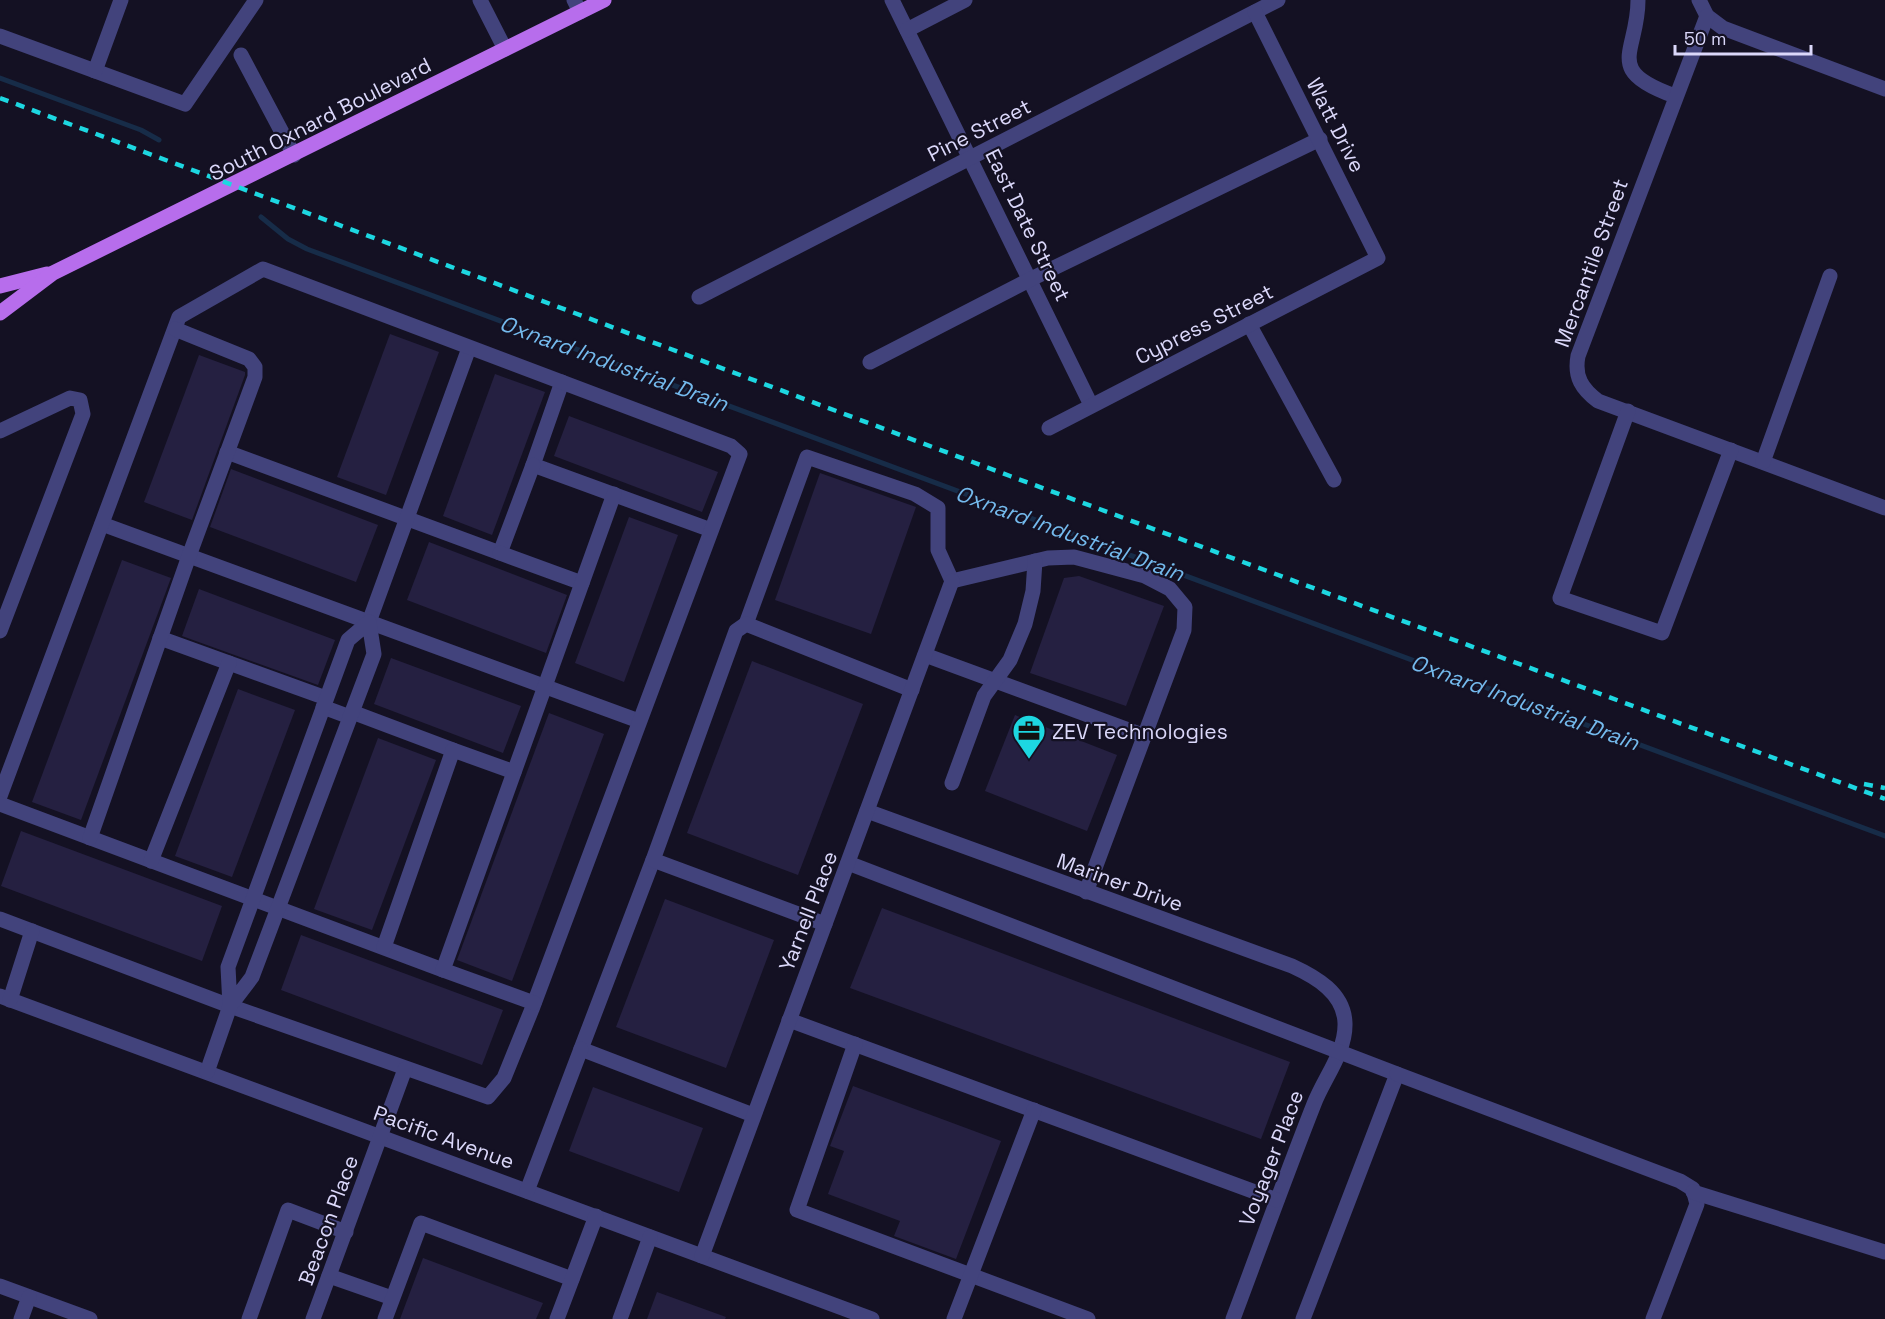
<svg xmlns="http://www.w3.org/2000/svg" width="1885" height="1319" viewBox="0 0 1885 1319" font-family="'Space Grotesk',sans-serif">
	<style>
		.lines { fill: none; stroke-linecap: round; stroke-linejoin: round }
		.stream { stroke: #172c48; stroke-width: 5 }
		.building { fill: #252041 }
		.minor { stroke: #42437c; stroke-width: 15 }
		.major { stroke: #b76dec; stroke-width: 15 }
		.rail { stroke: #1dd7e1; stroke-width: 4.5; stroke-dasharray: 9 8; stroke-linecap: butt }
		.labels { text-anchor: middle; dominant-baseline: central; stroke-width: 4.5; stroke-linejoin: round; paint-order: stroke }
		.street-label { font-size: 21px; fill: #dbd8fa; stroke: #141123 }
		.poi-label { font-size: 21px; fill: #dbd8fa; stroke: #141123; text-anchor: start }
		.water-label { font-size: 22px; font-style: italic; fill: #74baed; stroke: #141123 }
	</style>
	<rect width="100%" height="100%" fill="#141123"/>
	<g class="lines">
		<g class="stream">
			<path d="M0,78L141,130L159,140"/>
			<path d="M261,217L288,239L307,249L1885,836"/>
		</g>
	</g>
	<g class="building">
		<path d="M390,334L439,352L386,495L337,477Z"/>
		<path d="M199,355L245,372V375L192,520L144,502Z"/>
		<path d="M495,374L545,392L492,535L443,516Z"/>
		<path d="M569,416L718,472L702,512L554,456Z"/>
		<path d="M231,469L378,525L356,582L210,527Z"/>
		<path d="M820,473L916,507L871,634L775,600Z"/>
		<path d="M629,517L678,535L624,682L575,663Z"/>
		<path d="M429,542L567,595L546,653L407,600Z"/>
		<path d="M122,560L171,578L81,820L32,802Z"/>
		<path d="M1079,576L1164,606L1126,706L1030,673L1064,578Z"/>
		<path d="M199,589L335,640L318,685L182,636Z"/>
		<path d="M391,658L521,706L503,753L374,704Z"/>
		<path d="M752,661L863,704L798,875L687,833Z"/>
		<path d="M238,689L295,710L232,877L175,856Z"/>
		<path d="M549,713L604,734L512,981L457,960Z"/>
		<path d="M1015,715L1117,755L1087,831L985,791Z"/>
		<path d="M378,738L436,760L372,930L314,909Z"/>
		<path d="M21,831L222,906L202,961L1,886Z"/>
		<path d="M665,899L774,940L726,1068L616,1027Z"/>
		<path d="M882,908L1290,1062L1261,1139L850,988Z"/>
		<path d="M301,935L503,1010L482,1065L281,990Z"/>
		<path d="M853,1086L1001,1141L956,1259L894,1236L900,1221L828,1194L844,1151L830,1146Z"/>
		<path d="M593,1087L703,1128L679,1192L569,1151Z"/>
		<path d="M423,1258L543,1303L536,1319H400Z"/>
		<path d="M657,1292L726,1317L725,1319H647Z"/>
	</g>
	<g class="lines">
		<g class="minor">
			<path d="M480,0L505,49"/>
			<path d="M574,0L580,12"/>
			<path d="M892,0L1091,405"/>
			<path d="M1638,0C1638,53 1602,70 1675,96"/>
			<path d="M1699,0L1707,16L1723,28L1885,89"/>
			<path d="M1707,16L1578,356C1574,377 1582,389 1598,401L1885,508"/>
			<path d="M907,30L965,0"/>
			<path d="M0,36L185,104L256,0"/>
			<path d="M241,55L294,155"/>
			<path d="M95,71L121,0"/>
			<path d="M699,297L1278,0"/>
			<path d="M1249,324L1334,480"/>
			<path d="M870,362L1031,279L1320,139"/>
			<path d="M562,382L533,465L711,530"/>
			<path d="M1628,411L1560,598L1662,633L1731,450"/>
			<path d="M1049,428L1378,258L1255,12"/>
			<path d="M0,431L70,398L80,400L83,414L0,631"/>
			<path d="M227,452L500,553L533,465"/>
			<path d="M1763,462L1830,276"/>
			<path d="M102,524L639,721"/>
			<path d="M500,553L582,583"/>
			<path d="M952,581L1048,558L1074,557L1145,576L1170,589L1185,607L1184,630L1086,892"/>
			<path d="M369,622L469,348"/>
			<path d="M746,624L807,457L915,494L938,508V550L952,581"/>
			<path d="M160,638L326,698"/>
			<path d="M925,655L1145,736"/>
			<path d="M323,707L350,717"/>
			<path d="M352,712L453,750"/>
			<path d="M952,783L984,696L1010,660L1025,624L1033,591L1035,561"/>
			<path d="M0,796L179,317L263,269L731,446L740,454L532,1009L504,1078L488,1097L230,1006L0,919"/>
			<path d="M0,804L443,970"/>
			<path d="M867,811L1292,966C1316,977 1344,993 1345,1023C1346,1052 1324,1078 1314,1104C1286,1175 1260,1247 1233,1319"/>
			<path d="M90,838L189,556L255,377V367L249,359L175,329"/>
			<path d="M653,860L581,1049L753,1115"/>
			<path d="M151,861L229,663"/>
			<path d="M848,863L1397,1074L1303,1319"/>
			<path d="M825,924L653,860L736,631L746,624L912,690"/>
			<path d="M384,947L453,750L514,772"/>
			<path d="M0,996L872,1319"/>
			<path d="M10,1000L32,931"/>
			<path d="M534,1003L443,970L614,494"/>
			<path d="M789,1020L1277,1200"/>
			<path d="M855,1044L797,1210L1088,1319"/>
			<path d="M207,1072L230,1006L252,977L374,654L369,622L348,640L228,967L230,1006"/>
			<path d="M1397,1074L1680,1181L1693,1189L1697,1204L1653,1319"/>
			<path d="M527,1191L581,1049"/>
			<path d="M1693,1192L1885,1252"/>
			<path d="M702,1256L952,581"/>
			<path d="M329,1276L392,1298"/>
			<path d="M0,1286L90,1319"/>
			<path d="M21,1319L29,1297"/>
			<path d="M249,1319L288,1210L346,1232"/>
			<path d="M313,1319L405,1069"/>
			<path d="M385,1319L421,1223L572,1279"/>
			<path d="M557,1319L596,1216"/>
			<path d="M620,1319L650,1237"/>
			<path d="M954,1319L1034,1110"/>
		</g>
		<g class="major">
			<path d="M0,286L47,274"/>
			<path d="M0,313L53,273L604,0"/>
		</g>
		<g class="rail">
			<path d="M0,98L1010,476L1885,799"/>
			<path d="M1864,784L1885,788"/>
		</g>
	</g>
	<defs>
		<g id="office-pin" transform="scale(1.725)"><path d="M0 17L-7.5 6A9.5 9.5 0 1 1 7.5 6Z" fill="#1dd7e1" stroke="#141123"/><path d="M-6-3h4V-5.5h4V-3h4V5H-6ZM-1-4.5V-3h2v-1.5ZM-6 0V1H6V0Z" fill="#111"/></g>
	</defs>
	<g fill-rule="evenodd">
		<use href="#office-pin" x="1029" y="731"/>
	</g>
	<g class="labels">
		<g class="street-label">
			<text transform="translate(320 119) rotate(-27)">South Oxnard Boulevard</text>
			<text transform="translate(1336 125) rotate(63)">Watt Drive</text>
			<text transform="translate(979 130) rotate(-27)">Pine Street</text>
			<text transform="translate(1028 225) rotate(64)">East Date Street</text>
			<text transform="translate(1591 263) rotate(-70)">Mercantile Street</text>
			<text transform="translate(1204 324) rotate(-27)">Cypress Street</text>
			<text transform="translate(1120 882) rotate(20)">Mariner Drive</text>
			<text transform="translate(808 911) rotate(-69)">Yarnell Place</text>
			<text transform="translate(444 1137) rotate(20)">Pacific Avenue</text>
			<text transform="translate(1271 1158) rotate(-69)">Voyager Place</text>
			<text transform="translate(328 1220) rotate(-70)">Beacon Place</text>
		</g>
		<g class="poi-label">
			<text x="1052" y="731">ZEV Technologies</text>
		</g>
		<g class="water-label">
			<text transform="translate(614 363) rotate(20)">Oxnard Industrial Drain</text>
			<text transform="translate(1070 533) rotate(20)">Oxnard Industrial Drain</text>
			<text transform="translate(1525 702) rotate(20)">Oxnard Industrial Drain</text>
		</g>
	</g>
	<path d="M1675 45v9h136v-9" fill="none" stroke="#dbd8fa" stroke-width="3"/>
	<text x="1684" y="45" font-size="18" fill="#dbd8fa" stroke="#141123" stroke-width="4.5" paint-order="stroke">50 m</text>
</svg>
